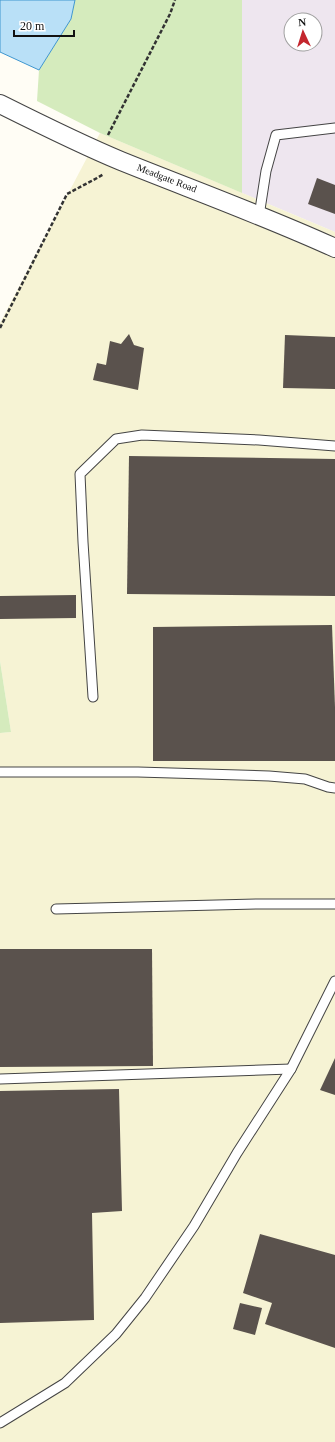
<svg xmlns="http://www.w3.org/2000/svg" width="335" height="1442" font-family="'Times New Roman',serif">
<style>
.industrial{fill:#eee6ef;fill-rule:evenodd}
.farmland{fill:#f6f3d4}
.green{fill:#d5ebbd}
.water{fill:#b9e0f7;stroke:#3f96cf}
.building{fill:#5a524d}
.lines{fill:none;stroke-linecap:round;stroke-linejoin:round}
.service-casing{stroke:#444;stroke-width:11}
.minor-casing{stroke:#444;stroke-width:20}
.path{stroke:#333;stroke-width:2.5;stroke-dasharray:4 2;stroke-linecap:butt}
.service{stroke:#fff;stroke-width:9}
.minor{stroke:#fff;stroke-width:18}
.labels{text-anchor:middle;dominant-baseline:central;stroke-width:4;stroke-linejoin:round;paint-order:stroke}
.street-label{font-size:10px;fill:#111;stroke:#fff}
</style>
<rect width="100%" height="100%" fill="#fffdf5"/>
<path class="industrial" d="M242,0h93v232l-93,-39zM291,20h24v24h-24z"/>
<path class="farmland" d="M100,133l235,99v1210h-335v-709l11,-1 -11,-71v-338z"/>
<g class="green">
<path d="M75,0h167v193l-142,-60 -63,-32 2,-31 32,-51z"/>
<path d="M0,661l11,71 -11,1z"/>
</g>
<path class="water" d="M0,0h75l-4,19 -32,51 -39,-18z"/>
<g class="building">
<path d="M317,178l18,7v29l-27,-10z"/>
<path d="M129,334l5,11 10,3 -6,42 -45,-10 4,-17 9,2 4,-24 11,3z"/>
<path d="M285,335l50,2v52l-52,-1z"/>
<path d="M129,456l206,3v137l-208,-2z"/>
<path d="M76,595v23l-76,1v-23z"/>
<path d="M332,625l3,82v54h-182v-134z"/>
<path d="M0,949h152l1,117 -153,1z"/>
<path d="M335,1058v37l-15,-5z"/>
<path d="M119,1089l3,122 -30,2 2,107 -94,3v-232z"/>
<path d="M260,1234l75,21v93l-70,-24 7,-21 -29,-10z"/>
<path d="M240,1303l22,5 -7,27 -22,-6z"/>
</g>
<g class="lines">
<g class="service-casing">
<g id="service">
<path d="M259,216l7,-45 10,-36 59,-7"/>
<path d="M93,697l-10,-155 -3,-68 36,-35 26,-4 117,5 76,6"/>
<path d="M0,772h138l131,4 36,3 23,8 7,1"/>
<path d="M56,909l201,-5h78"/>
<path d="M0,1079l291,-10"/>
<path d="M0,1423l65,-40 51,-49 29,-36 49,-72 43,-73 54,-84 44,-88"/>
</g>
</g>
<g class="minor-casing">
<path id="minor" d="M0,104c40,20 80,40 121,57 72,29 144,55 214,87"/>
</g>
<g class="path">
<path d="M108,135l62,-121 5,-14"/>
<path d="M0,328l67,-134 30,-16 7,-4"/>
</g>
<use href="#service" class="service"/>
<use href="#minor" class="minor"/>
</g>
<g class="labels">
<g class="street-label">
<text transform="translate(167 178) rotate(21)">Meadgate Road</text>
</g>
</g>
<g transform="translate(303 32) rotate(356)"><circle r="19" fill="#ffffff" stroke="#a0a0a0"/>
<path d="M0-3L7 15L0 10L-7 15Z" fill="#c4262e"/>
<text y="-6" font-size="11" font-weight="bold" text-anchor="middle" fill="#111111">N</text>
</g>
<path d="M14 30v6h60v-6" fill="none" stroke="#111111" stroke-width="2"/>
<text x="20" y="30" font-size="12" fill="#111111" stroke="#ffffff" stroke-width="3" paint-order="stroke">20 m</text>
</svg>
